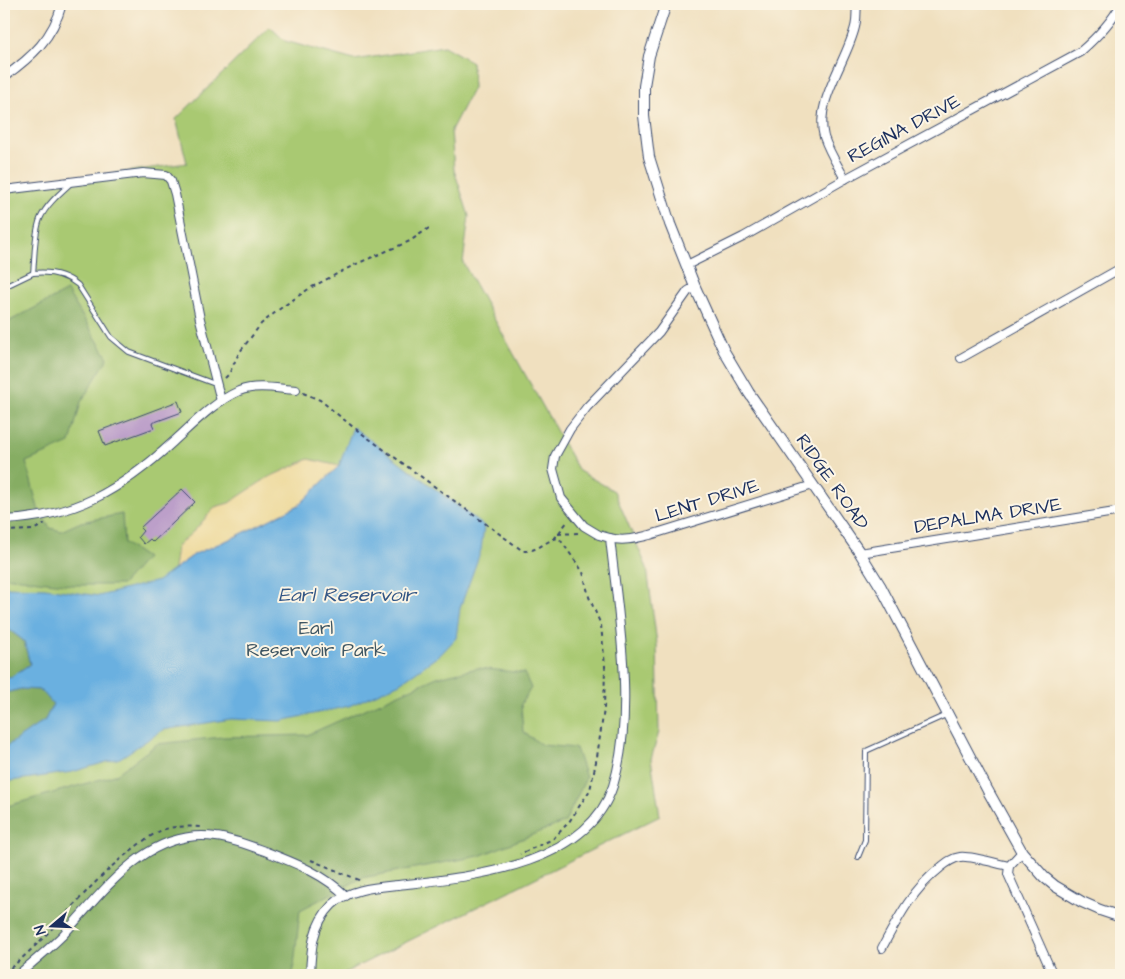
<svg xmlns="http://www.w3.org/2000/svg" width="1125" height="979" font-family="'Architects Daughter',sans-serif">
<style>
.green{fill:#a9c972;stroke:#627c68}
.forest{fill:#86ad64;stroke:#506e61}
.sand{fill:#eeda9e;stroke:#84847e}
.water{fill:#6ab0e0;stroke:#42709f}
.building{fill:#bc9fc9}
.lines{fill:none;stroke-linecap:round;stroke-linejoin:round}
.service-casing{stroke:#3b4a6d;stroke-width:6}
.minor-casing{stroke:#3b4a6d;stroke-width:10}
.tertiary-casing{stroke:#3b4a6d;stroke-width:12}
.path{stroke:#3b4a6d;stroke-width:2;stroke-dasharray:4 4;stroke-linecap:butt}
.service{stroke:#fff;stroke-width:4}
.minor{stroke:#fff;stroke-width:8}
.tertiary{stroke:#fff;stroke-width:10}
.labels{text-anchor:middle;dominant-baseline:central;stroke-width:4;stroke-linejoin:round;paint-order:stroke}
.street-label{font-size:19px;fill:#1b2f5e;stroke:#fcf5e5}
.park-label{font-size:19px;fill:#3e5663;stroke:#fcf5e5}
.water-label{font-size:20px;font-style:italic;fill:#335685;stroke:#fcf5e5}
</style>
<rect width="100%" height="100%" fill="#fcf5e5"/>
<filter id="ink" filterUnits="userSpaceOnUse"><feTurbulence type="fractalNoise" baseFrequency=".02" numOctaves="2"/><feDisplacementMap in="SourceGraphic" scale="10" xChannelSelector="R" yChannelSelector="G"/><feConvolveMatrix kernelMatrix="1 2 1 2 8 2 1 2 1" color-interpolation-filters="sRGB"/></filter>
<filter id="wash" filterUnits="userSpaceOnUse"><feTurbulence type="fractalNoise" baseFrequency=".0096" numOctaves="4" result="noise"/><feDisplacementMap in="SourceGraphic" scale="20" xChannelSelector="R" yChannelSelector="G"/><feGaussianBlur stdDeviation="1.12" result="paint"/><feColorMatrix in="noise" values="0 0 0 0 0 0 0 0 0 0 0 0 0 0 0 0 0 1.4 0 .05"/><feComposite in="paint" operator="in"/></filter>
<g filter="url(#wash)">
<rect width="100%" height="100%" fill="#f0e0bf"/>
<path class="green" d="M270,27l15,14 69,19 90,-14 28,16 1,26 -22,42 3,40 15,46 -6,47 116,208 35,20 33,77 10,76 2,88 -8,27 9,57 -320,159h-336v-786l183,-26 -11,-44z"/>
<g class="forest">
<path d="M67,291l41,67 -27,44 -11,41 -44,19 12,46 12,20 11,3 20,-9 41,-8 2,29 22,15 -24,27h-49l-69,-8v-253z"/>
<path d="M4,628h3l17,13 6,23 -19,13h-7z"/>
<path d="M478,668l46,5 7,15 -10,16 2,28 19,13 34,3 10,30 -21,44 -86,34 -117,22 -62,32 -7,65h-289v-168l111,-32 42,-31 65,-7 85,-2 130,-58z"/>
<path d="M21,689l21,1 11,14 -8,16 -40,29 -1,-56z"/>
</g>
<path class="sand" d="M309,459l30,7 -40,39 -62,31 -42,18 -21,15 3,-23 18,-16 20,-23 14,-4 38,-25z"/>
<path class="water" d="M353,427l131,99 -3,24 -21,58 -4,30 -15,16 -41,29 -51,23 -68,15 -50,-2 -68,11 -43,28 -48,14 -68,10v-34l41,-28 8,-16 -12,-14 -20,-1 -17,4v-16h7l19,-13 -6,-23 -17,-13h-3v-41l41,1 54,8 59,-15 37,-27 42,-18 62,-31 40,-39z"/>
<g id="blocks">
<g class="building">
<path d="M178,401l4,11 -30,11 2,5 -49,18 -6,-15z"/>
<path d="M182,489l13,13 -42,40 -3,-3 -6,5 -6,-7 5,-6 -3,-3z"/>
</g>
</g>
</g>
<g filter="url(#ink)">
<use href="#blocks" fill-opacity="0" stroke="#3b4a6d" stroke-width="1"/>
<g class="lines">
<g class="service-casing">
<g id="service">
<path d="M33,273c18,-2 32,1 45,12l33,52 18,15 86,32"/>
<path d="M4,287l29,-14c2,-17 1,-38 7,-54 6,-14 20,-26 31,-36"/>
<path d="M858,857l7,-17 1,-89 80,-36"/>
</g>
</g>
<g class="minor-casing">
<g id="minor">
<path d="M4,77c28,-20 49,-39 58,-73"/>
<path d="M845,179c-7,-13 -16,-27 -21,-42 -10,-35 23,-76 31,-110 2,-7 1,-16 2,-23"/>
<path d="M4,190l139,-17 23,2 5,6 4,13 25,125 21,82"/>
<path d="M687,265l56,-28 102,-58 235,-127c16,-14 31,-29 41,-48"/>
<path d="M961,358l160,-90"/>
<path d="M4,520c71,-3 117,-30 169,-78 20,-18 41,-40 66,-51 18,-7 39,-2 57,-1"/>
<path d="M610,538c13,4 27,0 40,-3l163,-50"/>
<path d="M860,553l261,-42"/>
<path d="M1022,852l-13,14 -1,8 45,101"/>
<path d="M882,948c16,-30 31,-59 58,-80 6,-5 12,-10 20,-11 9,-2 38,7 49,9"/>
<path d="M18,975c15,-13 31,-26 45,-40 41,-44 85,-108 153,-98 17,2 35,9 51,15 28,11 57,22 79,44"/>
<path d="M310,975c1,-26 2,-50 22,-70 18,-18 50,-18 75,-21 69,-8 180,-19 206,-98 23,-74 5,-172 -3,-248l-11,-3 -15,-9 -23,-28 -8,-29 2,-13 15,-27 17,-22 72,-75 29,-41 7,-4"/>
</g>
</g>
<g class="tertiary-casing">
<path id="tertiary" d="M666,4l-17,52 -5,30v30l5,41 21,67 25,63 29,64 25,42 111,160 21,34 107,204 34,61 22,25 11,9 27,16 18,8 21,7"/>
</g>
<g class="path">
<path d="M225,378l4,-4 10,-21 22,-29 20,-16 29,-20 44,-23 56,-24 19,-13"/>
<path d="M303,393l17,7 33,27 170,124c18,0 23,-12 36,-13l24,34 6,25 12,28 4,41 -1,43 -7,48 -7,33 -21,32 -16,17 -33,15"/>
<path d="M4,531l29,-1 12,-6"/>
<path d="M558,534l20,-1"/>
<path d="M554,539l14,-18"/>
<path d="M311,860l48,20h4"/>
<path d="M4,973c45,-34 77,-82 120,-117 11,-9 25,-20 38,-26 12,-4 25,-4 38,-3"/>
</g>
<use href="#service" class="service"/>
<use href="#minor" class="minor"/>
<use href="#tertiary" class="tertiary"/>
</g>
</g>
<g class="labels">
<g class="street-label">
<text transform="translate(904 129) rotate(-28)">REGINA DRIVE</text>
<text transform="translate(832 482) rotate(55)">RIDGE ROAD</text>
<text transform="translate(707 501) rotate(-17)">LENT DRIVE</text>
<text transform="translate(988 516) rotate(-9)">DEPALMA DRIVE</text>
</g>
<g class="park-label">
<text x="316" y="628">Earl<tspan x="316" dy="22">Reservoir Park</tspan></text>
</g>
<g class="water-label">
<text x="347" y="595">Earl Reservoir</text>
</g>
</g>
<rect width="1125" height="979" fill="none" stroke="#fcf5e5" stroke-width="20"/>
<g transform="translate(52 926) rotate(251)" stroke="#fcf5e5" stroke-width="4" paint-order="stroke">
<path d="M0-4L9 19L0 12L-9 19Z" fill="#1b2f5e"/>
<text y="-8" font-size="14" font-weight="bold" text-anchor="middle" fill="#1b2f5e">N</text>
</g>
</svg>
